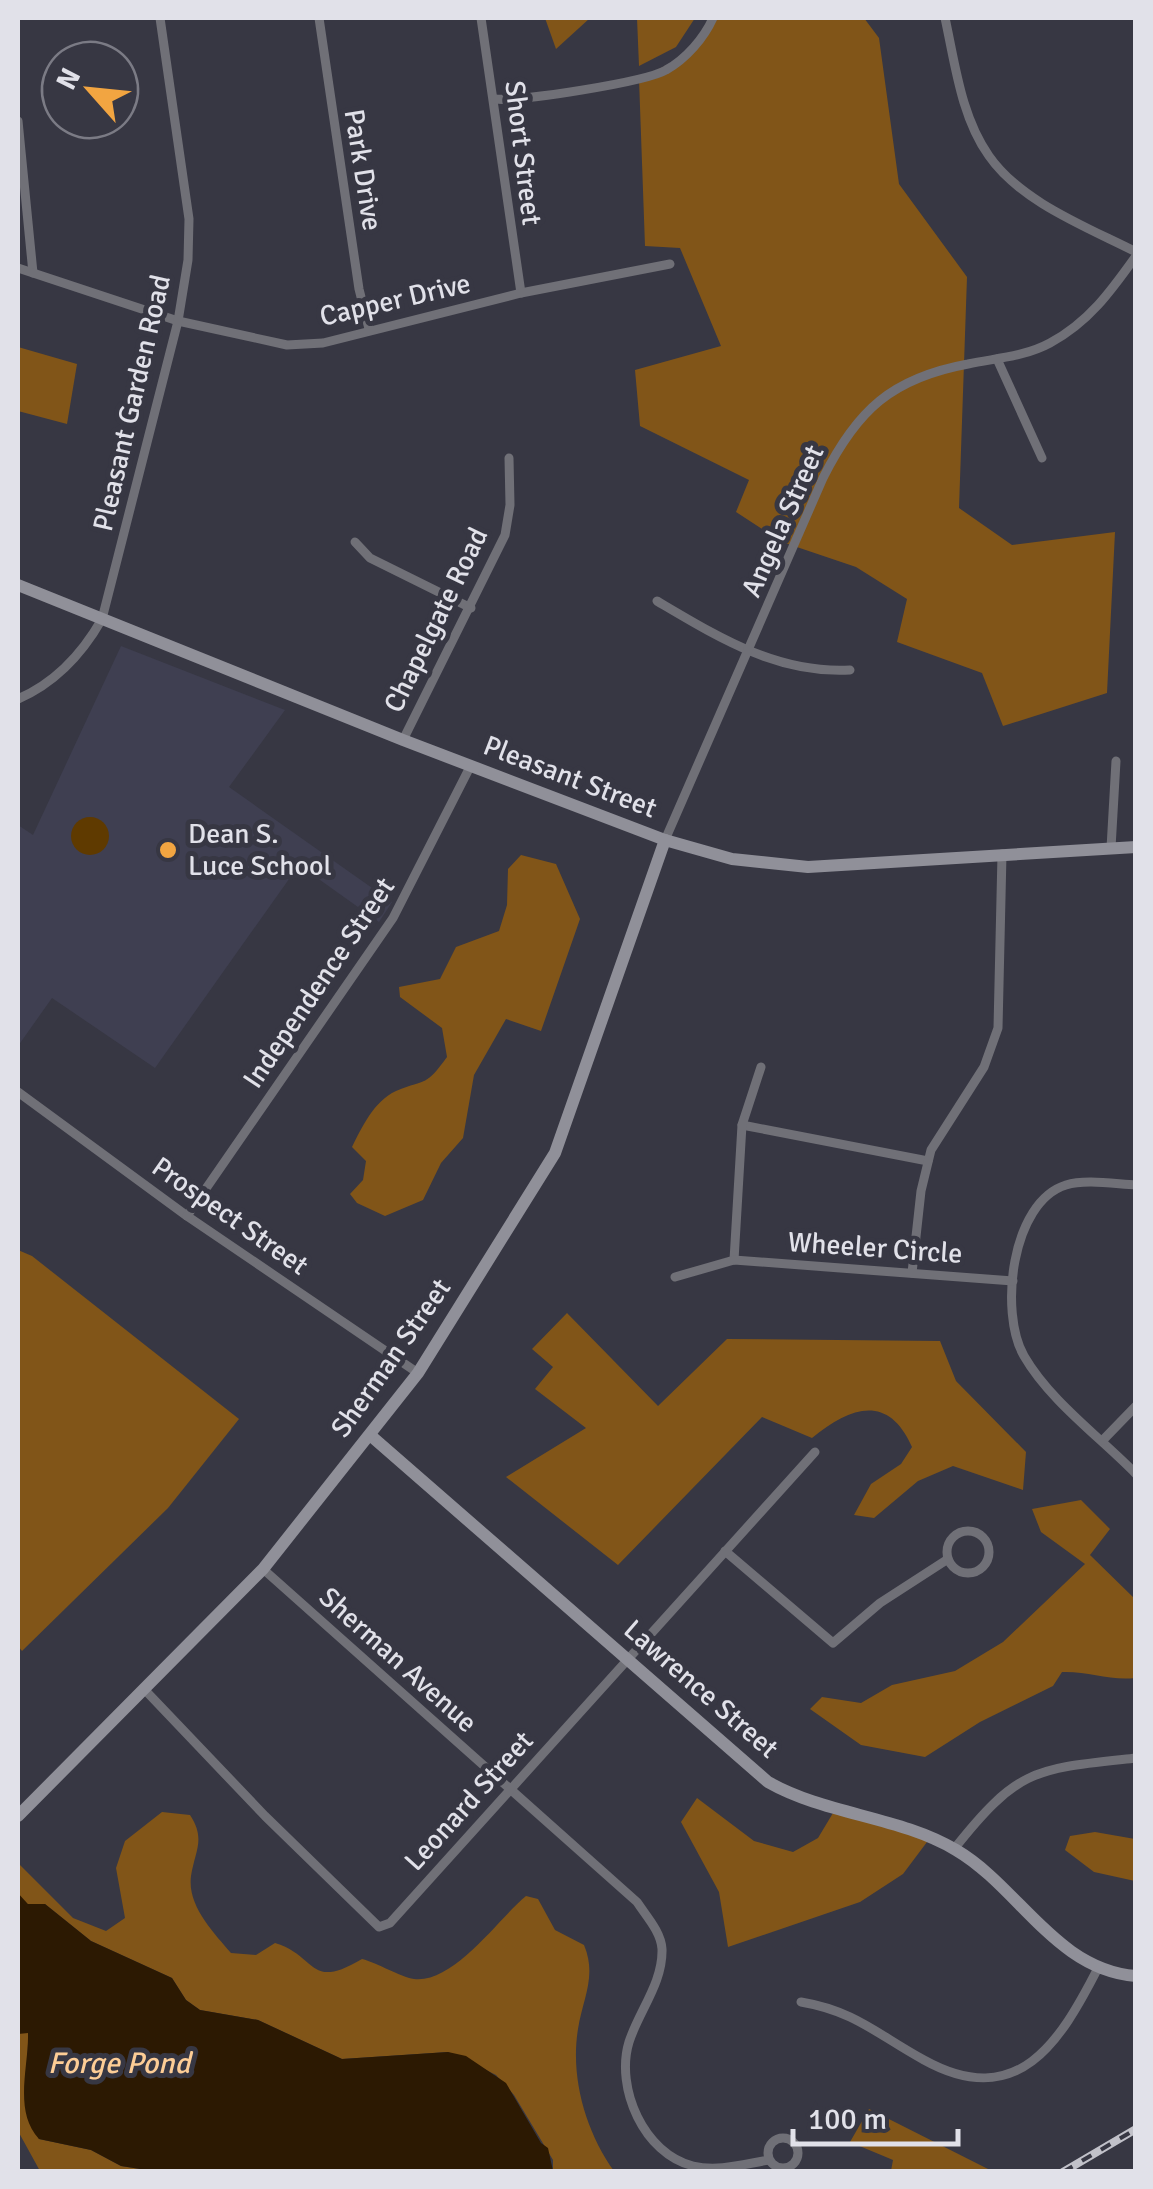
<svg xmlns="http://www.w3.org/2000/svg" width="1153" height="2189" font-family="Signika,sans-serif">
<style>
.built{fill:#3f3f51}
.green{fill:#5f3a00}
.forest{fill:#815518}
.water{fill:#2c1902}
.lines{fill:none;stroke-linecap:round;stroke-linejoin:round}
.stream{stroke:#2c1902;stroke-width:4}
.street{stroke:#707077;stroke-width:9}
.secondary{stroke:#909099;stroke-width:12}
.rail-casing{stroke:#c1c1c9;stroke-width:8}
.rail{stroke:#373743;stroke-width:4;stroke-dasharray:11;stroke-linecap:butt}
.poi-dot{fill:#f2a541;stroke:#373743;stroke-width:4}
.labels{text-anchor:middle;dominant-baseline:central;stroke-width:10;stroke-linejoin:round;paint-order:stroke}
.street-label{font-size:28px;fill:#e1e1e9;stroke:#373743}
.poi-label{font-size:28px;fill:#e1e1e9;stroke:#373743;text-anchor:start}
.water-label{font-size:30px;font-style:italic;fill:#fdcd96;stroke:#373743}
</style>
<rect width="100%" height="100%" fill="#373743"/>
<path class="built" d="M121,646l164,64 -56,77 163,115 -13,20 -80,-57 -144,203 -103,-70 -34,48v-221l15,10z"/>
<circle class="green" cx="90" cy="836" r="19"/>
<g class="forest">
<path d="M545,18h45l-34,31z"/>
<path d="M637,18h58l-19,29 -37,19z"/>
<path d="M713,18h151l15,20 20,146 68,93 -8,231 53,37 103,-13 -8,161 -104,33 -21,-53 -85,-31 10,-43 -51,-32 -74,-25 -46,-30 13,-32 -109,-54 -5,-56 86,-24 -41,-98 -35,-2 -6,-167 44,-22z"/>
<path d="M18,347l59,17 -10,60 -49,-13z"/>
<path d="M521,855l35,9 24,55 -39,112 -35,-12 -32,56 -11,63 -22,25 -18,37 -38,16 -28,-13 -7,-9 13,-14 3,-19 -14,-14c10,-20 22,-46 44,-56 32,-13 29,-4 51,-34l-5,-29 -42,-31 -1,-10 41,-8 16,-32 43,-16 8,-26 1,-36z"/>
<path d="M18,1250l14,6 207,163 -71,89 -146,143 -4,-5z"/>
<path d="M567,1313l91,93 69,-67 213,2 16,40 70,71 -3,38 -70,-24 -35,15 -44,37 -20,-3 17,-31 30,-20 11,-17c-24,-54 -62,-40 -100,-9l-50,-21 -144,148 -112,-88 80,-49 -51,-39 18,-22 -21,-18z"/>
<path d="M1081,1500l29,29 -20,26 45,44v79c-25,3 -47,-7 -73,-6l-9,14 -73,36 -55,35 -64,-12 -51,-36 12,-12 39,6 31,-18 63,-14 48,-29 82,-78 -44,-32 -9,-23z"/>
<path d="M697,1798l57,43 39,11 25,-14 18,-30 94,30 -27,36 -43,28 -132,45 -9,-55 -38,-70z"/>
<path d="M162,1812l28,3c16,24 5,36 1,61 -4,30 23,57 40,77l25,2 19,-12c43,13 33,48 87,16 16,4 38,18 52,20 40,5 85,-61 112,-83l12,3 17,31 29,15c13,31 -1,53 -6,84 -8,49 8,103 36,142h-61v-11l-39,-65 -18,-20 -24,-12 -24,-11 -106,7 -84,-39 -58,-10 -14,-10 -14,-22 -81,-37 -46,-37h-21l-6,-6v-35l55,55 33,13 19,-13 -9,-50 9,-27z"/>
<path d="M1095,1832l40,7v42l-41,-9 -29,-22 5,-14z"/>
<path d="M24,2031l4,2c1,42 -11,66 11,106l52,11 30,16 32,5h-113l-22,-40v-97z"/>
<path d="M869,2109l123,62h-101l2,-11 -43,-18z"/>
</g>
<path class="water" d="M18,1898l6,6h21l46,37 81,37 14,22 14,10 58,10 84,39 106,-7 18,4 40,27 35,60 7,5 5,23h-400l-32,-5 -30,-16 -52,-11c-26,-28 -10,-72 -11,-106l-10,1z"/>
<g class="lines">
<path class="stream" d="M18,1896l10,11"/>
<g class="street">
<path d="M319,18l40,271 10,40"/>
<path d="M481,18l40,275"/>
<path d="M945,18c10,45 16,99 44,138 32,46 98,71 147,96"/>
<path d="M495,99c23,3 151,-17 171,-29 20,-11 38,-32 47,-52"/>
<path d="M18,121l15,152"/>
<path d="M18,268l160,53 109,24 36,-2 198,-50 149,-29"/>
<path d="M997,359l45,99"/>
<path d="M355,542l15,16 101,50"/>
<path d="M657,601c61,36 120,73 193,69"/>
<path d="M18,699c37,-16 64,-45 84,-80l76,-298 10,-61 1,-41 -29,-201"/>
<path d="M403,740l102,-205 5,-30 -1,-47"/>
<path d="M665,840l158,-362c34,-68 69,-100 145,-114 28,-6 56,-7 82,-21 39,-21 61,-52 86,-87"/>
<path d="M1111,848l5,-87"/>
<path d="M18,1092l169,124 231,157"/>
<path d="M742,1125l186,36"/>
<path d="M1136,1185c-21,-1 -51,-6 -70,0 -55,17 -67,128 -42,171 26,45 76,81 112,118"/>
<path d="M187,1216l206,-298 78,-153"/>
<path d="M734,1260l8,-135 19,-58"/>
<path d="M912,1273l9,-82 10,-41 53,-83 14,-39 4,-174"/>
<path d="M675,1277l59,-17 279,21"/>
<path d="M1103,1440l33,-34"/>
<circle cx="968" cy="1552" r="21"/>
<path d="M725,1551l108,92 47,-40 68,-44"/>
<path d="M263,1569l374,333c10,15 24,30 25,47 1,34 -23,62 -33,93 -14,46 15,112 64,124 25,6 51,-2 76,-6"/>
<path d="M144,1689l121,127 114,111 11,-4 425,-471"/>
<path d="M954,1849c65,-82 81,-80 182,-91"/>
<path d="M801,2002c54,9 77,33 123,58 94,52 136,-18 174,-92"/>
<circle cx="783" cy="2153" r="15"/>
</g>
<g class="secondary">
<path d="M18,585l385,155 262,100 67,19 76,8 328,-20"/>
<path d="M370,1435l398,347c58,33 131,34 188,68 63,37 100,120 180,126"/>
<path d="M18,1816l245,-247 155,-196 137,-220 110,-313"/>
</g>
<g class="rail-casing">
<path id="rail" d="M1063,2172l73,-43"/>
</g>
<use href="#rail" class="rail"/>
</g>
<circle class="poi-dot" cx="168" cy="850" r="10"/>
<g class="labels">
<g class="street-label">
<text transform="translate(523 153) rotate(83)">Short Street</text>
<text transform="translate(363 170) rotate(81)">Park Drive</text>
<text transform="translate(395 300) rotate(-13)">Capper Drive</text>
<text transform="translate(132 403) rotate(-77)">Pleasant Garden Road</text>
<text transform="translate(783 521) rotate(-66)">Angela Street</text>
<text transform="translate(436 620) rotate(-64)">Chapelgate Road</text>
<text transform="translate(570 777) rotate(21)">Pleasant Street</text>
<text transform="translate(319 983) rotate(-56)">Independence Street</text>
<text transform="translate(230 1216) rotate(35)">Prospect Street</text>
<text transform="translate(875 1248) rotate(4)">Wheeler Circle</text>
<text transform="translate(391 1358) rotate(-55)">Sherman Street</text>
<text transform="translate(398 1660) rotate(42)">Sherman Avenue</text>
<text transform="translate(701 1689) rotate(41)">Lawrence Street</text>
<text transform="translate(469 1801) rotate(-48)">Leonard Street</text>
</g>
<g class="poi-label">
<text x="188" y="834">Dean S.<tspan x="188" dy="32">Luce School</tspan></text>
</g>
<g class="water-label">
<text x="119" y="2063">Forge Pond</text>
</g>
</g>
<rect width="1153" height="2189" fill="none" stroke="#e1e1e9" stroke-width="40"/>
<g transform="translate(90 90) rotate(297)"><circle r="48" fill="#373743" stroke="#7b7b85" stroke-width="2.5"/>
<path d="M0-8L18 38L0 25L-18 38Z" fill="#f2a541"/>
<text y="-15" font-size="28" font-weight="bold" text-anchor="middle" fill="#e1e1e9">N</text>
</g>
<path d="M793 2129v15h165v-15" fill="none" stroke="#e1e1e9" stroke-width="5"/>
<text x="808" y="2129" font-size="30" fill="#e1e1e9" stroke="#373743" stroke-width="8" paint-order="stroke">100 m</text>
</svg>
